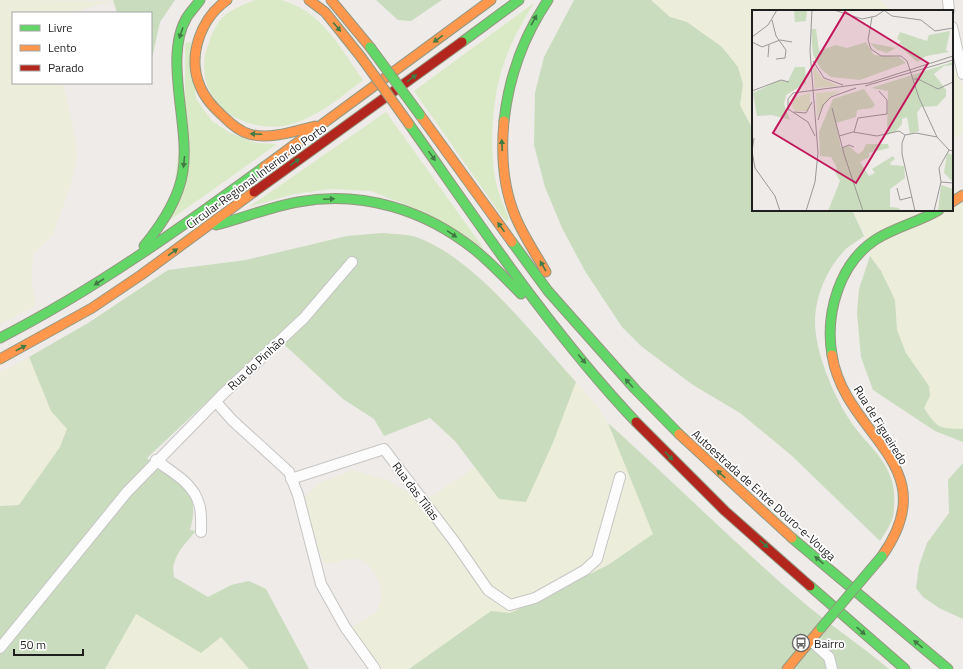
<svg xmlns="http://www.w3.org/2000/svg" width="963" height="669" font-family="'Titillium Web',sans-serif">
<style>
.farmland{fill:#ededdb}
.grass{fill:#daeac7}
.forest{fill:#c9dcbe}
.lines{fill:none;stroke-linecap:round;stroke-linejoin:round}
.street-casing{stroke:#c6c5c4;stroke-width:12}
.fast-casing{stroke:#959780;stroke-width:11}
.slow-casing{stroke:#959780;stroke-width:11}
.jam-casing{stroke:#959780;stroke-width:11}
.street{stroke:#fcfcfc;stroke-width:10}
.fast{stroke:#63d668;stroke-width:9}
.slow{stroke:#ff974d;stroke-width:9}
.jam{stroke:#b3261e;stroke-width:9}
.fast-bridge-casing{stroke:#959780;stroke-width:11;stroke-linecap:butt}
.slow-bridge-casing{stroke:#959780;stroke-width:11;stroke-linecap:butt}
.fast-bridge{stroke:#63d668;stroke-width:9}
.slow-bridge{stroke:#ff974d;stroke-width:9}
.oneway{fill:#417a44}
.labels{text-anchor:middle;dominant-baseline:central;stroke-width:3.5;stroke-linejoin:round;paint-order:stroke}
.street-label{font-size:12px;fill:#1f1f1f;stroke:#fff}
.poi-label{font-size:12px;fill:#1f1f1f;stroke:#fff;text-anchor:start}
.inset-road{fill:none;stroke:#9b9998;stroke-width:1}
.view{fill:#c2185b;fill-opacity:0.15;stroke:#c2185b;stroke-width:2}
.inset-edge{fill:none;stroke:#1f1f1f;stroke-width:2}
</style>
<rect width="100%" height="100%" fill="#eeebe8"/>
<g class="farmland">
<path d="M0,0l113,1 -42,12h-58v70h50l13,57 1,18 -7,29 -17,48 -19,19 -2,13v17l4,21 -36,20z"/>
<path d="M651,0h230l10,11h-138v119l-13,-25 3,-21 -5,-17 -16,-20 -35,-25 -17,-5z"/>
<path d="M952,64l11,23v47l-11,5z"/>
<path d="M952,189l11,14v226h-19l-8,-3 -12,-18 6,-12 -1,-10 -23,-33 -9,-23 -2,-30 -14,-29 -14,-20 -3,-19 -12,-22h100z"/>
<path d="M29,357l22,54 16,18 -7,18 -41,58 -19,1v-133z"/>
<path d="M576,382l21,24 11,17 45,111 -45,31 -80,40 -18,8 -19,-2 -82,58h-26l-34,-40 28,-18 5,-15 -3,-15 -10,-15 -10,-7h-11l-14,4h-10l-10,-24 -9,-42 12,-13 35,-14 36,10 34,22 54,-35 23,32 27,3 26,-57z"/>
<path d="M136,614l85,23 28,32h-144z"/>
</g>
<g class="grass">
<path d="M256,0c8,0 17,0 25,0 40,10 60,49 82,80 -22,17 -48,39 -75,45 -51,10 -100,-30 -79,-83 3,-8 8,-20 15,-26 10,-8 20,-12 32,-16z"/>
<path d="M534,3c-12,20 -24,40 -31,63 -11,32 -14,83 -7,116 2,12 9,25 13,37l-3,3 -92,-131z"/>
<path d="M191,42l5,57 16,22 18,12 27,10 20,1 -107,76 15,-120v-57z"/>
<path d="M386,112l98,137 -70,-41 -43,-17 -40,-2 -37,5 -45,13z"/>
</g>
<g class="forest">
<path d="M113,0h62l-15,22 -8,36 -1,-45h-34z"/>
<path d="M376,0h66l-31,21 -13,-1z"/>
<path d="M574,0h77l19,17 17,5 35,25 16,20 5,17 -3,21 13,25v80h99l12,26c-5,4 -12,8 -17,12 -19,18 -32,48 -32,74 0,30 18,72 34,97 12,20 34,35 42,59 4,10 4,28 2,39 -2,8 -9,17 -13,24l-89,-86 -51,-42 -47,-28 -52,-39 -19,-19 -37,-56 -23,-43 -17,-41 -11,-42 1,-52 9,-36z"/>
<path d="M382,233c11,1 24,1 34,4 58,20 119,100 160,145l-24,63 -26,57 -27,-3 -44,-58 -25,-23 -46,18 -10,-17 -31,-20 -67,-62 -129,121c27,24 56,26 43,72l6,1c-12,14 -26,27 -22,46l34,20 23,-12 18,-4 17,8 43,80h-60l-28,-32 -20,16 -65,-39 -31,55h-105v-163l19,-1 41,-58 7,-18 -16,-18 -22,-54 59,-34 80,-53 78,-10 101,-24z"/>
<path d="M870,256l11,15 14,29 2,30 9,23 23,33 1,10 -6,12c14,21 14,20 39,21v13l-28,-11 -62,-41 -12,-33 -4,-44 2,-24z"/>
<path d="M608,423c68,61 132,126 202,185 26,21 54,40 79,61h-480l82,-58 19,2 18,-8 80,-40 45,-31z"/>
<path d="M963,463v156l-24,-11 -16,-11 -7,-9 3,-22 8,-23 22,-30 -1,-33z"/>
</g>
<g class="lines">
<g class="street-casing">
<g id="street">
<path d="M948,0l1,11"/>
<path d="M952,27l11,47"/>
<path d="M216,402l16,18 57,52 9,23 23,89 24,43 30,42"/>
<path d="M156,460c16,13 37,22 43,44 3,8 2,19 2,28"/>
<path d="M291,479l93,-30 70,92 34,49 22,15 25,-7 50,-28 12,-11 23,-82"/>
<path d="M811,641l18,16 3,12"/>
<path d="M0,648l127,-156 95,-97 82,-77 48,-56"/>
</g>
</g>
<g class="fast-casing">
<g id="fast">
<path d="M462,42l57,-42"/>
<path d="M504,121c5,-45 19,-84 44,-121"/>
<path d="M409,124c72,102 141,207 227,298"/>
<path d="M216,225c27,-7 54,-18 82,-23 64,-12 127,8 177,48 16,13 31,29 46,44"/>
<path d="M512,242l36,49 87,98 44,45"/>
<path d="M144,246c18,-22 35,-47 39,-75 7,-46 -20,-115 4,-154 4,-6 9,-11 13,-17"/>
<path d="M0,338c94,-48 179,-109 264,-171"/>
<path d="M832,355c-7,-41 7,-91 43,-115 20,-13 44,-18 64,-30"/>
<path d="M792,538l156,131"/>
<path d="M810,586l95,83"/>
</g>
</g>
<g class="slow-casing">
<g id="slow">
<path d="M227,0c-26,18 -40,56 -27,86 5,13 14,22 24,31 7,7 15,14 25,17 21,6 46,-3 66,-8"/>
<path d="M309,0l16,12 36,45"/>
<path d="M331,0l39,47"/>
<path d="M420,115l92,127"/>
<path d="M504,121c-3,31 -1,67 12,97 8,19 20,36 30,54"/>
<path d="M264,167l227,-167"/>
<path d="M952,202l11,-7"/>
<path d="M832,355c13,82 115,109 50,201"/>
<path d="M0,359l92,-51 49,-33 113,-83"/>
<path d="M679,434l113,104"/>
<path d="M787,669l34,-41"/>
</g>
</g>
<g class="jam-casing">
<g id="jam">
<path d="M254,192l208,-150"/>
<path d="M636,422l89,89 85,75"/>
</g>
</g>
<use href="#street" class="street"/>
<use href="#fast" class="fast"/>
<use href="#slow" class="slow"/>
<use href="#jam" class="jam"/>
<g class="fast-bridge-casing">
<g id="fast-bridge">
<path d="M370,47l50,68"/>
<path d="M821,628l61,-72"/>
</g>
</g>
<g class="slow-bridge-casing">
<path id="slow-bridge" d="M361,57l48,67"/>
</g>
<use href="#fast-bridge" class="fast-bridge"/>
<use href="#slow-bridge" class="slow-bridge"/>
</g>
<defs><path id="oneway-solid" d="M-6-.8H1V-3.2L6.5 0L1 3.2V.8H-6Z"/></defs>
<g class="oneway">
<use href="#oneway-solid" transform="translate(534 20) rotate(-61)"/>
<use href="#oneway-solid" transform="translate(337 27) rotate(50)"/>
<use href="#oneway-solid" transform="translate(181 33) rotate(109)"/>
<use href="#oneway-solid" transform="translate(438 39) rotate(144)"/>
<use href="#oneway-solid" transform="translate(412 78) rotate(-36)"/>
<use href="#oneway-solid" transform="translate(256 134) rotate(-177)"/>
<use href="#oneway-solid" transform="translate(502 145) rotate(-92)"/>
<use href="#oneway-solid" transform="translate(432 156) rotate(54)"/>
<use href="#oneway-solid" transform="translate(184 162) rotate(96)"/>
<use href="#oneway-solid" transform="translate(295 162) rotate(-36)"/>
<use href="#oneway-solid" transform="translate(329 199) rotate(-3)"/>
<use href="#oneway-solid" transform="translate(501 227) rotate(-126)"/>
<use href="#oneway-solid" transform="translate(452 234) rotate(34)"/>
<use href="#oneway-solid" transform="translate(173 252) rotate(-36)"/>
<use href="#oneway-solid" transform="translate(543 266) rotate(-120)"/>
<use href="#oneway-solid" transform="translate(99 282) rotate(147)"/>
<use href="#oneway-solid" transform="translate(21 348) rotate(-28)"/>
<use href="#oneway-solid" transform="translate(582 359) rotate(50)"/>
<use href="#oneway-solid" transform="translate(629 383) rotate(-132)"/>
<use href="#oneway-solid" transform="translate(669 456) rotate(47)"/>
<use href="#oneway-solid" transform="translate(721 474) rotate(-138)"/>
<use href="#oneway-solid" transform="translate(764 544) rotate(42)"/>
<use href="#oneway-solid" transform="translate(819 560) rotate(-140)"/>
<use href="#oneway-solid" transform="translate(861 631) rotate(42)"/>
<use href="#oneway-solid" transform="translate(918 644) rotate(-140)"/>
</g>
<defs>
<g id="bus-ring" transform="scale(0.9)"><circle r="9.5" fill="#fff" stroke="#676665" stroke-width="1.5"/><path d="M-5-6H5V4H4V6H2V4H-2V6H-4V4H-5ZM-3.5-4V0h7V-4ZM-3.5 1.2v1.5H-2V1.2ZM2 1.2v1.5H3.5V1.2Z" fill="#676665"/></g>
</defs>
<g fill-rule="evenodd">
<use href="#bus-ring" x="801" y="643"/>
</g>
<g class="labels">
<g class="street-label">
<text transform="translate(256 176) rotate(-36)">Circular Regional Interior do Porto</text>
<text transform="translate(256 363) rotate(-43)">Rua do Pinhão</text>
<text transform="translate(881 425) rotate(58)">Rua de Figueiredo</text>
<text transform="translate(416 491) rotate(53)">Rua das Tílias</text>
<text transform="translate(764 495) rotate(42)">Autoestrada de Entre Douro-e-Vouga</text>
</g>
<g class="poi-label">
<text x="814" y="643">Bairro</text>
</g>
</g>
<g transform="translate(752 10)">
<rect width="201" height="201" fill="#eeebe8"/>
<path d="M61,56l9,12 16,8 -23,2zM88,81l-10,6 -13,20 -1,-24zM58,83v13l-3,5h-12l-3,-5 2,-8z" fill="#daeac7"/>
<path d="M42,0h13l-1,11 -11,1zM59,19h5l3,22 17,-6 11,3 19,-6 8,13 25,2 7,6 -46,17 -29,-3 -10,-8 -8,-14zM198,21l-4,19 3,2 -23,4 -9,6 -13,-12 -2,-6 -15,9 -11,-4 -6,-6 26,5 5,-7 -4,-2 3,-7 27,9 2,-6zM201,52v3l-9,1 -10,8 12,16v6l-9,10 -16,1 -4,6 2,18 -9,3 -3,-17 -5,2v5l-7,8 -8,3 1,-44 -17,-3zM43,57h10l1,16 -20,12 -2,9 6,16 -18,-5 -15,1 -4,-23 25,-12h10zM112,79l11,16 -3,3 -15,2 -1,7 -20,6 5,25 8,-2 9,8 5,-3 3,-7h22l1,4 -20,5v4l-9,5 9,14 6,-3 -3,-4 21,-13 2,3 -5,4 1,2 13,1 1,12 -15,11v18l9,1 1,3h-72l12,-30 -5,-9 2,-4 -6,-11 -11,-1 -1,-24 14,-33zM195,143l6,2v27l-9,-9zM189,175l12,4v22h-15z" fill="#c9dcbe"/>
<path class="inset-road" d="M82,0l28,9 14,-3 9,-6M133,1l7,5 29,4 14,11 18,-3M120,7l-4,23 3,9 10,7h20l6,5 12,37 18,39 12,13 4,1M20,10l4,16 10,14 -1,8 -9,1M0,27l16,-12 9,-15M28,30l12,2M0,32l10,5 18,-7M16,47l1,-12M61,51l11,17 19,7M162,69h4l20,10 15,-7M113,76l88,-26M0,81l29,-11 8,2M80,98l12,46 19,57M42,102l12,1 6,-11M66,110l5,-15 8,-8 25,-9M102,122l4,-14 29,-4v-14l-8,-9M153,125l-3,8v11l13,57M153,125l11,-2 21,4M63,126l-7,-14 -20,-13v-10l5,-6 76,-10 84,-27M87,126l14,-4 24,4 22,-5 6,4M90,138l7,-3 5,2M0,141l3,17 20,28 5,15M0,141l2,-13M189,172l12,1M145,178l3,12 12,-3M54,201l9,-29 3,-29 -8,-102 2,-41M182,201l7,-29 -2,-14 10,-18"/>
<path class="view" d="M93,2l83,51 -72,120 -83,-50z"/>
<rect width="201" height="201" class="inset-edge"/>
</g>
<rect x="12" y="12" width="140" height="72" fill="#ffffff" stroke="#a5a5a5"/>
<rect x="20" y="25" width="20" height="6" fill="#63d668" stroke="#a5a5a5"/>
<text x="48" y="32" font-size="12" fill="#1f1f1f">Livre</text>
<rect x="20" y="45" width="20" height="6" fill="#ff974d" stroke="#a5a5a5"/>
<text x="48" y="52" font-size="12" fill="#1f1f1f">Lento</text>
<rect x="20" y="65" width="20" height="6" fill="#b3261e" stroke="#a5a5a5"/>
<text x="48" y="72" font-size="12" fill="#1f1f1f">Parado</text>
<path d="M14 649v6h69v-6" fill="none" stroke="#1f1f1f" stroke-width="2"/>
<text x="20" y="649" font-size="12" fill="#1f1f1f" stroke="#ffffff" stroke-width="3" paint-order="stroke">50 m</text>
</svg>
